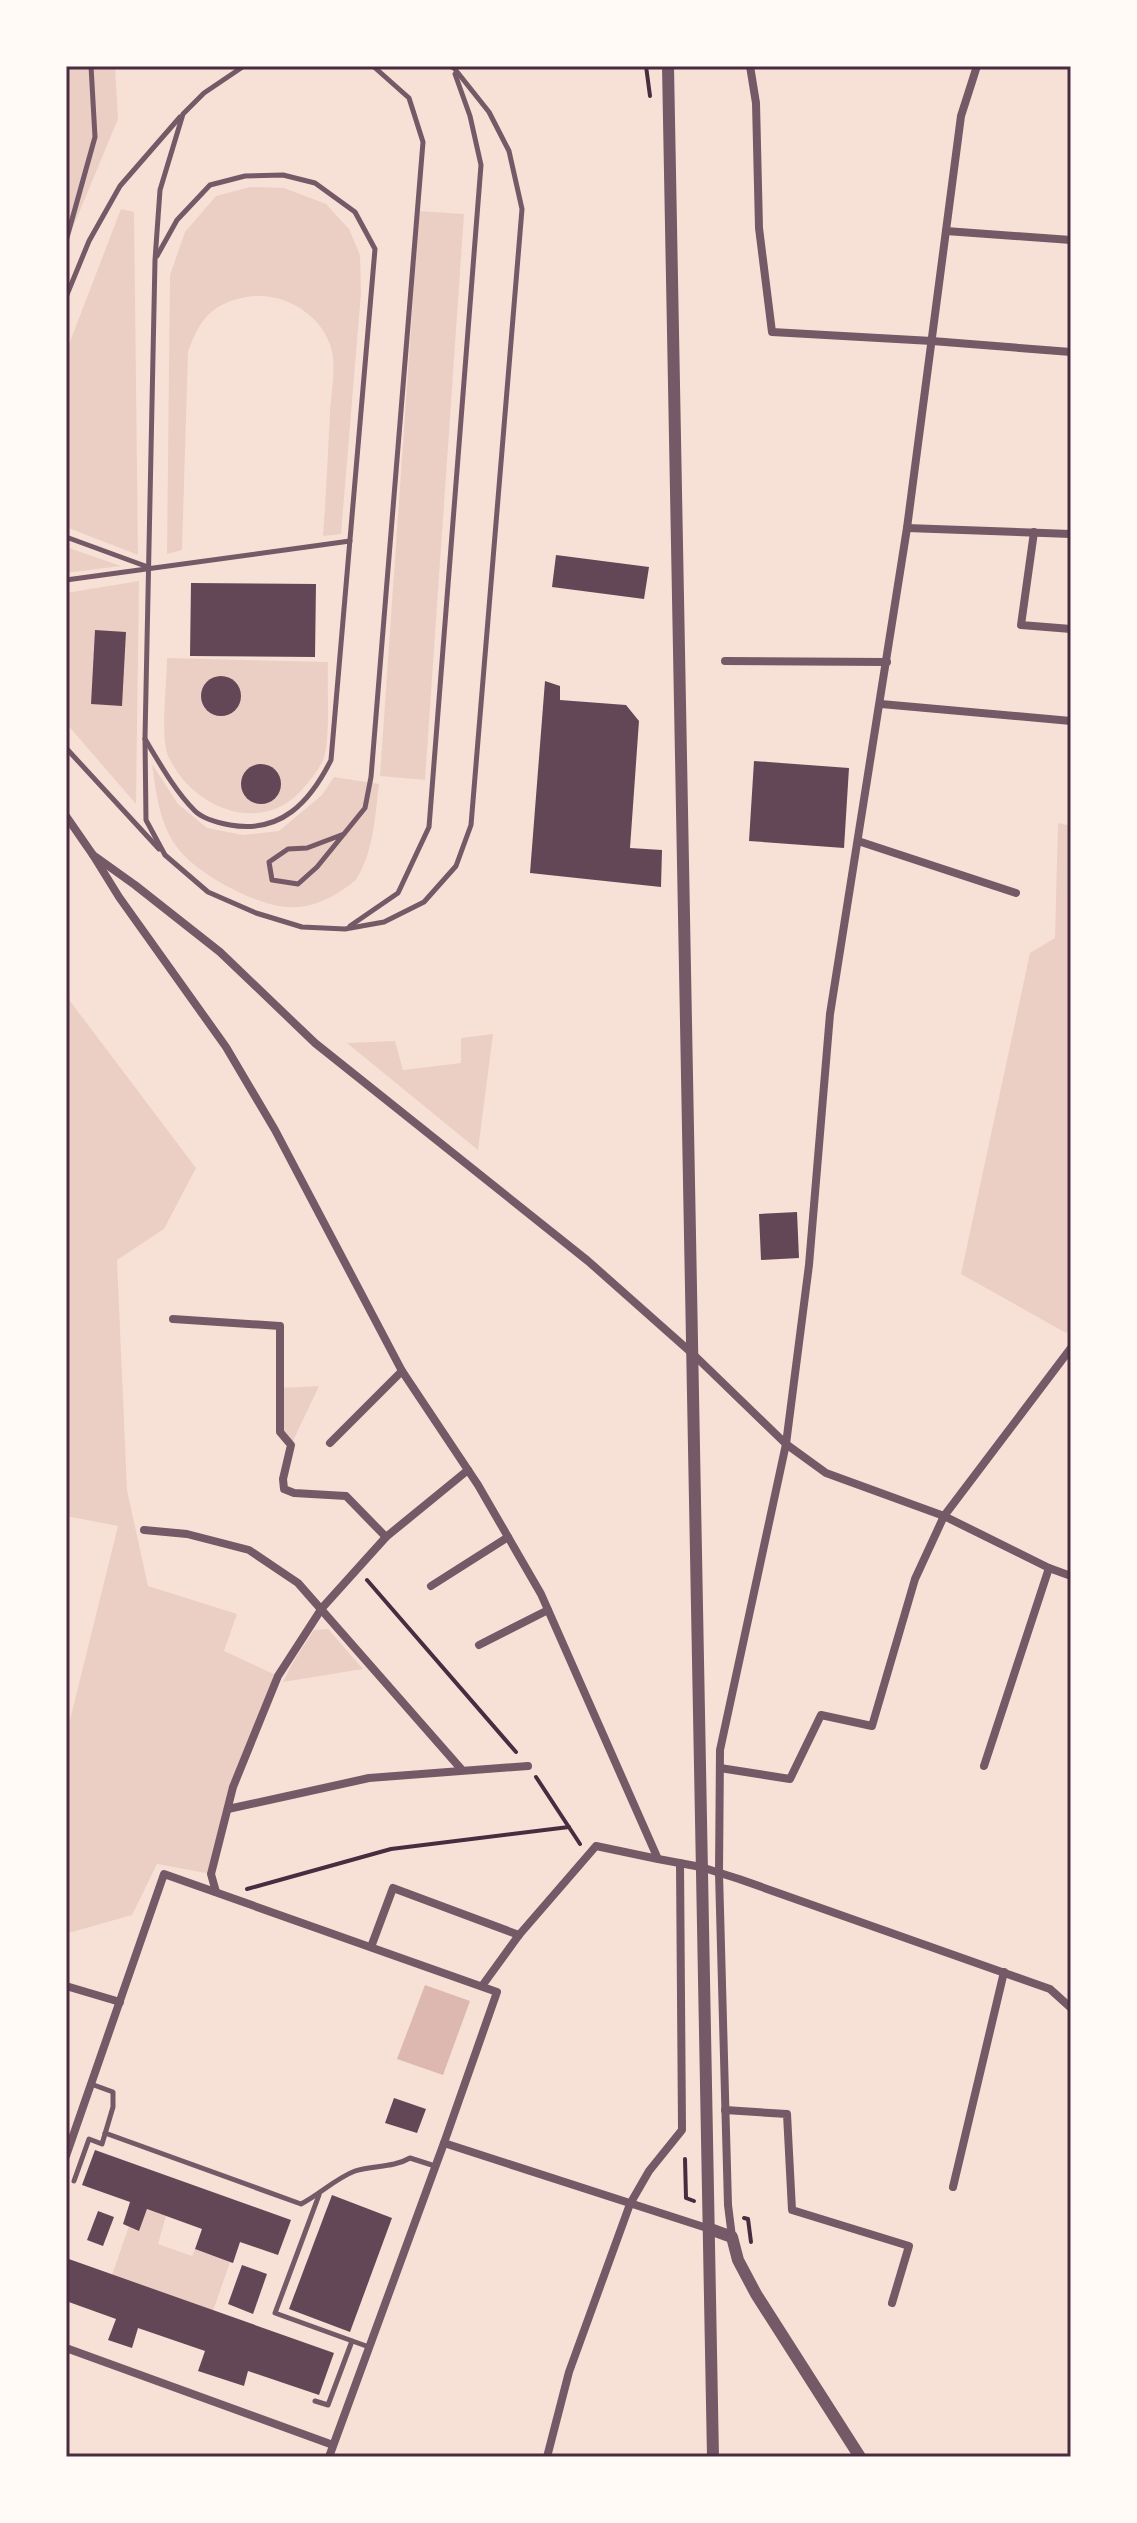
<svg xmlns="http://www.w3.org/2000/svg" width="1137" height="2523" font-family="'Golos Text',sans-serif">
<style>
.green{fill:#ebcfc5}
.water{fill:#dcb8b0}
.building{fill:#644757}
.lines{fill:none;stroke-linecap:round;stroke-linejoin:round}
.path{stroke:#4a2c40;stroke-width:4}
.service{stroke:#755966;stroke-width:5}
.minor{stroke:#755966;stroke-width:8}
.tertiary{stroke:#755966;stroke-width:12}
.neatline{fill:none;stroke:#4a2c40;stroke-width:3}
</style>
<rect width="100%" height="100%" fill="#f7e1d7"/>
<g class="green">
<path d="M66,66h49l3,53 -52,125z"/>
<path d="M250,187l34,1 42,16 23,25 11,26 1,38 -20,241 -18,2c3,-41 5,-83 7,-124 1,-17 5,-38 3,-55 -5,-40 -49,-67 -86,-60 -35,6 -48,23 -59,55l-6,198 -15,4 3,-279 15,-43 31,-36z"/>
<path d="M121,209l13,3 4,343 -72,-28v-175z"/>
<path d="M419,211l45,3 -39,566 -45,-4z"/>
<path d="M66,547l55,19 -55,7z"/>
<path d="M139,581l-3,223 -70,-81v-130z"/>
<path d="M167,658l161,4c-1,26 2,68 -3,92 -2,10 -12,23 -19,31 -41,53 -113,25 -138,-29 -8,-20 -1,-74 -1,-98z"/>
<path d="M152,764l26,40 29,24 36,7 36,-4 43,-36 12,-18 45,7c-4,32 -5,66 -22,94 -4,6 -13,10 -19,15 -16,9 -33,16 -52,14 -33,-3 -91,-34 -110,-61 -17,-24 -20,-54 -24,-82z"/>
<path d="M1058,823l13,3v501l-5,6 -105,-59 69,-321 25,-15z"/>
<path d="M66,988l4,13 126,167 -32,61 -47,31 10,230 21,96 89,28 -13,37 54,25 -45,111 -22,87 -54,-10 -25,51 -60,17 -6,-1v-195l52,-210 -52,-10z"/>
<path d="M493,1034l-15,116 -131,-107 48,-2 8,29 58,-7v-25z"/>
<path d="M319,1386l-28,59 -11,-13v-44z"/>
<path d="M328,1629l35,40 -80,13 10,-20 21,-32z"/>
<path d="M147,2209l19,7 -8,28 34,12 3,-7 35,13 -17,49 -101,-36 17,-49 10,4z"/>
</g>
<path class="water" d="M425,1985l45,16 -27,74 -46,-16z"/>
<g class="building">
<path d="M556,555l93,12 -5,32 -92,-12z"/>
<path d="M191,583l125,1 -1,73 -125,-1z"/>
<path d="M95,630l31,2 -4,74 -31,-2z"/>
<circle cx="221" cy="696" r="20"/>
<path d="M545,681l15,5v14l66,5 13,16 -9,127 32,2 -1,37 -131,-14z"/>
<path d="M754,761l95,7 -5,80 -95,-7z"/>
<circle cx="261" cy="784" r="20"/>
<path d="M797,1212l2,46 -38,2 -2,-46z"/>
<path d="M394,2098l32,11 -9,24 -32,-10z"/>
<path d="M95,2150l196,70 -13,35 -38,-13 -7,21 -3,-1 -35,-13 7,-20 -55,-20 -8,22 -16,-7 7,-22 -48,-17z"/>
<path d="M332,2195l60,23 -42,114 -61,-23z"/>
<path d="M98,2211l16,6 -11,29 -16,-6z"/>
<path d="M66,2258l268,95 -15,42 -71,-24 -4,15 -46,-15 7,-20 -67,-23 -6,20 -24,-8 8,-21 -50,-18z"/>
<path d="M242,2265l25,9 -14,40 -25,-10z"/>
</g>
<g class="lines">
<g class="path">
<path d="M646,66l4,30"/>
<path d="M367,1580l149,172"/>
<path d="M536,1777l44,67"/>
<path d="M247,1889l144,-40 178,-22"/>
<path d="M685,2159l1,39 8,3"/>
<path d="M744,2218l4,1 3,23"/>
</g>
<g class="service">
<path d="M244,66l-40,27 -21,21 -23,76 -5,70 -10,478 1,82 19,35 43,37 48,21 46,14 43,2 39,-7 40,-20 32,-36 15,-41 51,-616 -13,-58 -20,-39 -35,-44 -5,-2"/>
<path d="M66,241l29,-104 -4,-71"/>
<path d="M66,297l23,-56 31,-55 60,-69"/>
<path d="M66,537l82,30"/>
<path d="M66,580l284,-39"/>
<path d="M145,739c15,25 30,52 50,72 8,8 24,12 35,14 51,9 80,-23 101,-65l44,-511 -20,-37 -40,-29 -32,-8 -38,1 -35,9 -33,35 -20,36"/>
<path d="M66,748l93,101"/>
<path d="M344,834l-37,14 -19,1 -19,13 3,18 26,4 19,-17 48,-59 6,-31 52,-635 -14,-44 -36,-32"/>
<path d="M350,926l48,-33 31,-66 52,-662 -11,-49 -15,-42"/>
<path d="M105,2133l196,71c18,-9 35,-26 54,-33 18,-6 38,-3 55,-13l25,8"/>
<path d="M74,2181l15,-42 13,5 11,-37v-15l-22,-8"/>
<path d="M319,2195l-44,118 94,34"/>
<path d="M315,2401l13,4 24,-64"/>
</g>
<g class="minor">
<path d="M750,66l6,37 3,125 13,104 160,9 139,11"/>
<path d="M946,231l125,9"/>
<path d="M907,528l164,6"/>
<path d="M1034,532l-13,93 50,4"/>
<path d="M725,661l162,1"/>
<path d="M881,704l190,17"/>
<path d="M66,816l27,39 42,30 85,67 95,91 273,218 106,94 92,89 40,29 118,43 105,52 22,8"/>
<path d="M858,841l158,52"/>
<path d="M93,855l26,42 107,150 49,83 127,241 76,114 63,109 117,265 43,8 38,12 311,110 21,19"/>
<path d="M173,1319l107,7v106l11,13 -8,34 1,10 10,4 52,3 40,41 82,-67"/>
<path d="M330,1443l72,-72"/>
<path d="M144,1530l43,4 62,16 49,33 164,187"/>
<path d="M431,1586l77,-49"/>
<path d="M479,1645l69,-35"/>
<path d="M984,1766l65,-198"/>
<path d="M720,1768l70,11 31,-64 51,11 43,-147 29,-63 127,-168"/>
<path d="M228,1809l141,-31 159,-12"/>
<path d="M216,1892l-5,-18 22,-87 45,-111 44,-68 64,-71"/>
<path d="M371,1947l22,-59 126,47"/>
<path d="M66,1986l54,16"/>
<path d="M482,1986l37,-51 77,-89 62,13"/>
<path d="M725,2110l62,4 5,96 117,36 -17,57"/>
<path d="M66,2156l98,-282 333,118 -53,151"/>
<path d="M953,2187l51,-215"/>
<path d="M732,2237l-4,-32 -9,-332 1,-123 66,-306 23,-179 21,-251 77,-486 54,-412 16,-50"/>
<path d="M66,2348l267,97"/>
<path d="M329,2457l115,-314 266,86"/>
<path d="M547,2457l22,-85 61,-168 19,-33 33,-41 -2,-267"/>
</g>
<g class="tertiary">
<path d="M668,66l45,2391"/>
<path d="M710,2229l22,8 6,23 18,34 104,163"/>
</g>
</g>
<rect width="1137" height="2523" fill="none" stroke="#fffaf5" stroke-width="136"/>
<rect x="68" y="68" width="1001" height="2387" class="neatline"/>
</svg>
